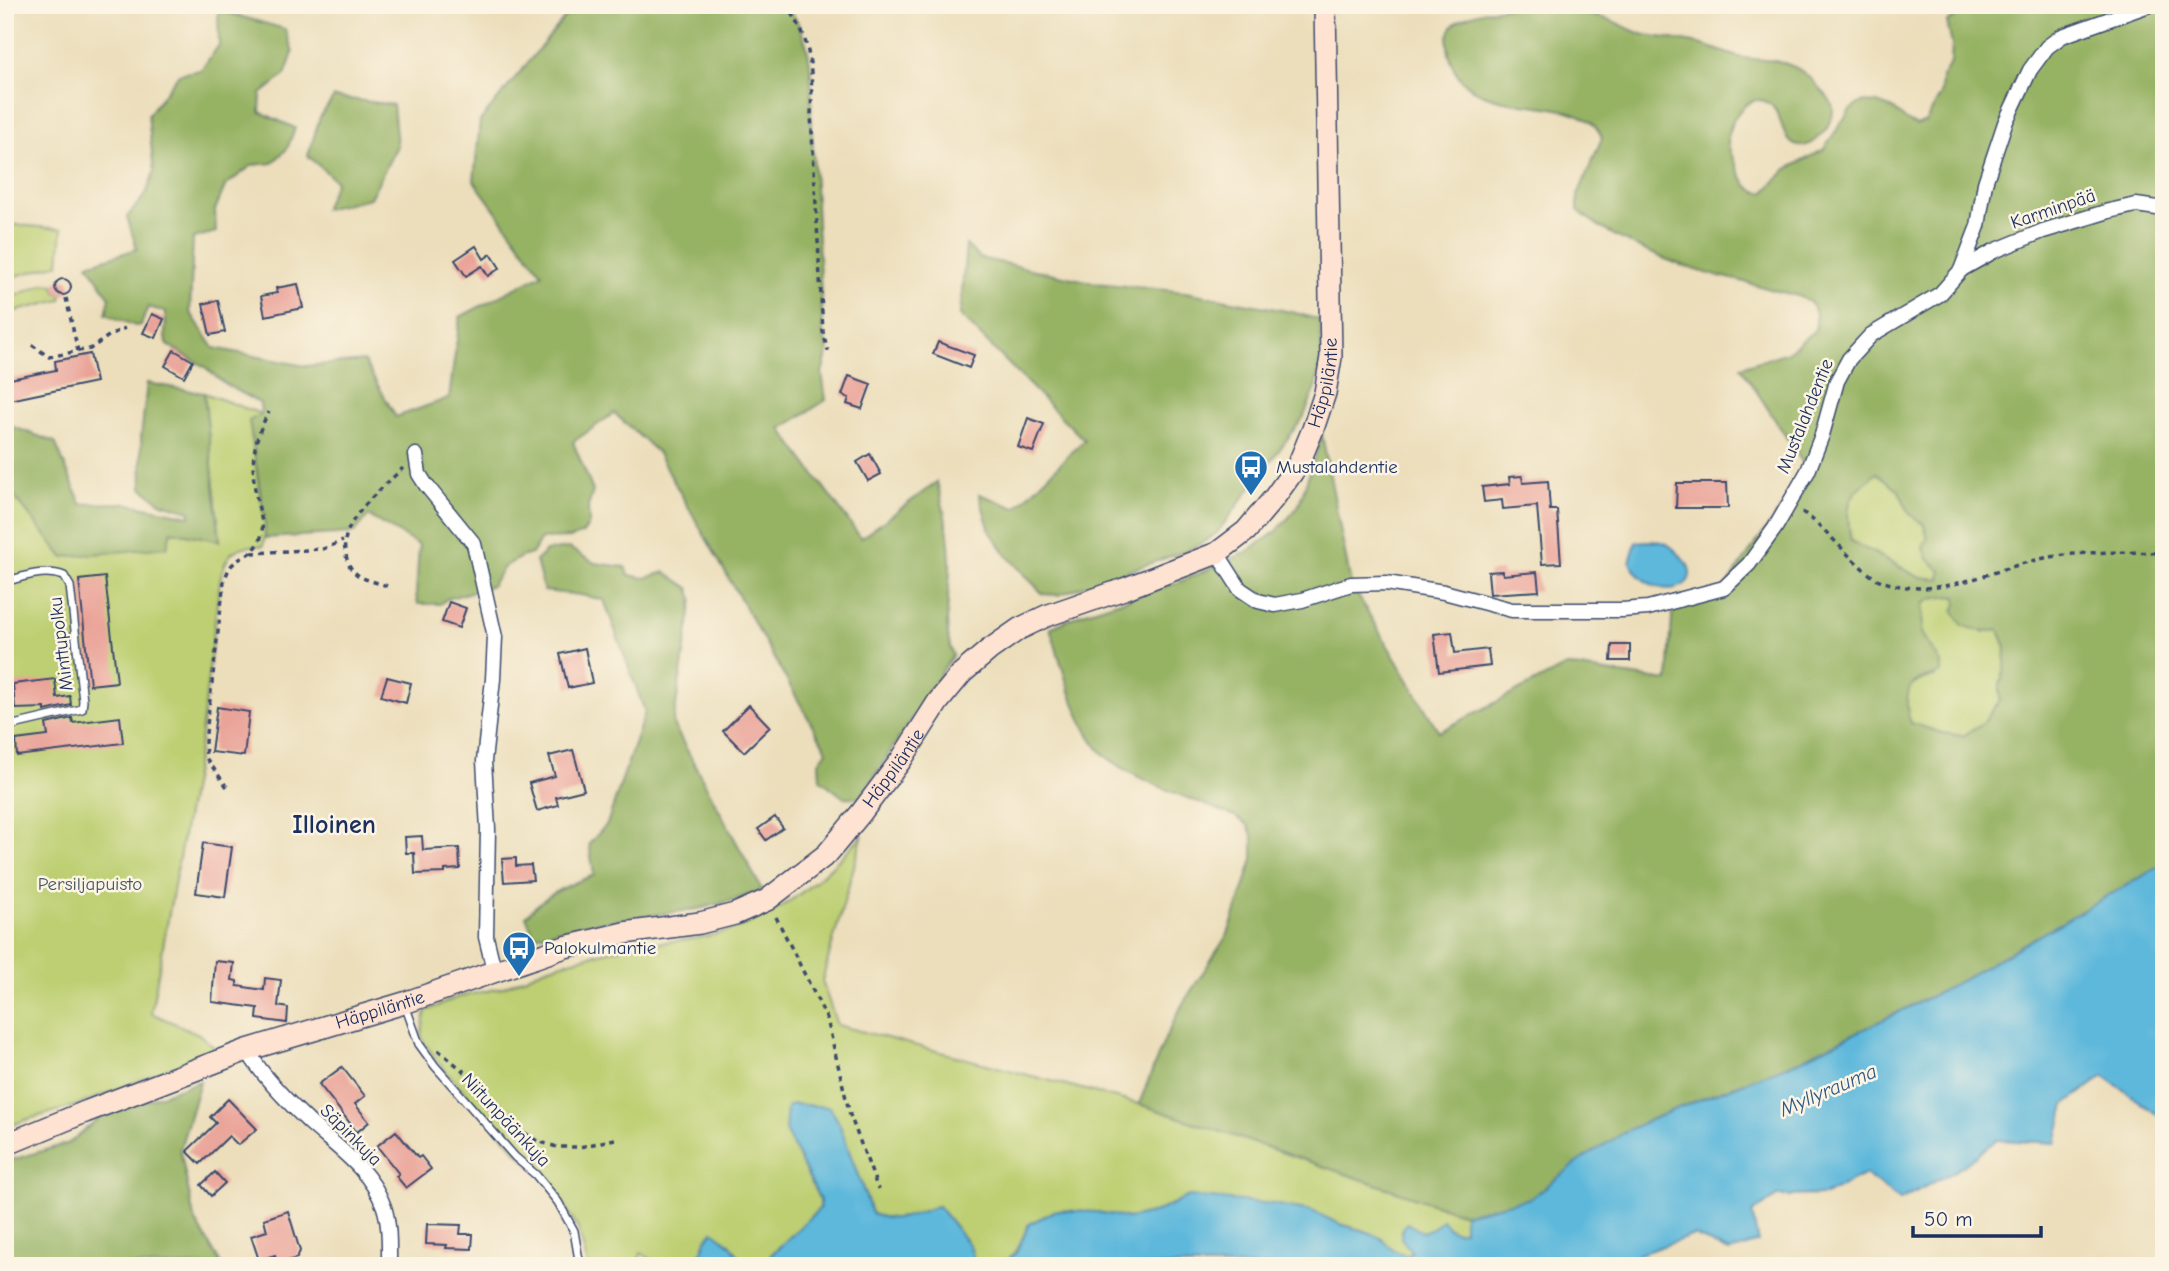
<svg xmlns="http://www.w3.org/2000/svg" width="2169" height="1271" font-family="'Comic Neue',sans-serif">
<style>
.green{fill:#bdcf72;stroke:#6c7f68;stroke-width:2}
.forest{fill:#96b264;stroke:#587061;stroke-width:2;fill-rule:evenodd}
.water{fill:#5db8db;stroke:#3c749c;stroke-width:2}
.building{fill:#eaa398}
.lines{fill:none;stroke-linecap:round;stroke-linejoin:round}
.lane-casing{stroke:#3a496c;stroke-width:10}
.street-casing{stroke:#3a496c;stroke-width:17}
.secondary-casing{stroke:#3a496c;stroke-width:24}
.path{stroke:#3a496c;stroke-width:3.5;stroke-dasharray:5 5;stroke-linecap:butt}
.lane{stroke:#fff;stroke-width:7}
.street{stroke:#fff;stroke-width:14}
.secondary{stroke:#fee3d2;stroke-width:21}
.labels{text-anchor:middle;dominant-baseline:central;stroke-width:5;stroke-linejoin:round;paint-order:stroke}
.street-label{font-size:19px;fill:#1b2f5e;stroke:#fcf5e5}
.poi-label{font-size:19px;fill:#1b2f5e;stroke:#fcf5e5;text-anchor:start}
.park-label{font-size:19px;fill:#445763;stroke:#fcf5e5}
.water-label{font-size:21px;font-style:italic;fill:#2f5884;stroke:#fcf5e5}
.district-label{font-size:26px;font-weight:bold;fill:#1b2f5e;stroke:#fcf5e5}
</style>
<rect width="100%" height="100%" fill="#fcf5e5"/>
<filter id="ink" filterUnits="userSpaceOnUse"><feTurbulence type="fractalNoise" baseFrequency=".0143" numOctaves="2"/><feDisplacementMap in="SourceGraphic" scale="14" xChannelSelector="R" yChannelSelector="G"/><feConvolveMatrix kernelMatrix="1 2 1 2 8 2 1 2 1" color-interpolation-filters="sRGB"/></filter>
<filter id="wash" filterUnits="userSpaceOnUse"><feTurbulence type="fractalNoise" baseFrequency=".00686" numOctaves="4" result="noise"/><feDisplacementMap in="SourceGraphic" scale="28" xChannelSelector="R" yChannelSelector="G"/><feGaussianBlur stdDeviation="1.57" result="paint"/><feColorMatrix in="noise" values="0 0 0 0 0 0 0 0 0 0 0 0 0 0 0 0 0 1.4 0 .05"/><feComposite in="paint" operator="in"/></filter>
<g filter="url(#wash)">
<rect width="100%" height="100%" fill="#ecdebb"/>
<g class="green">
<path d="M5,224l57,5 -3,35 -54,15z"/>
<path d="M44,284l10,1 2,7 6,3 -1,5 -56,14v-14z"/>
<path d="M204,393l57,21c-2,16 -6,34 -5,50 1,27 14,55 7,82 -29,-2 -37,7 -43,34l-20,162 -49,271 48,21 17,15 -138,56 -53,15 -20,8v-643l58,72 107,-26 50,9z"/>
<path d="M1877,473l21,16 12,25 14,10 4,14v21l13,12 -1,8 -22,-2 -24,-14 -43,-21c-6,-39 -5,-45 26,-69z"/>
<path d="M1949,596l8,1v7l28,28 14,-2 7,17 -1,21 -5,17v15l-16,22 -21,14 -21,-3 -32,-10c-9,-27 -4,-42 25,-46l-5,-30 -8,-14 1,-28 8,-6z"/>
<path d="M863,834l-41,147 15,44 302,79 325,110 1,16c-15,5 -24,-5 -43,2l-10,20 -4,4 -15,-6 -11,-11 -14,-7 -28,-8 -151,-28 -33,16 -27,6 -32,-6 -68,12c-14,31 -16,42 -53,42l-6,-20 -32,-40c-25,8 -40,18 -66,8l-33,-91 -10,-16 -44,23 35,70v8l-49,47 -7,11h-18l-16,-22 -24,-4 -4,11 -13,15h-27l-21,-13 -2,8 5,5h-56l-10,-37 -16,-29 -23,-28 -21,-19 -79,-90 -15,-21 -3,-8 5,-23c10,-4 20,-9 30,-13 15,-5 31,-6 47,-11 15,-5 29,-14 44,-19 25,-8 52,-15 78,-21 26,-5 53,-5 79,-10 68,-13 114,-53 159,-103z"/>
</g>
<g class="forest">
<path d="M575,5h211c26,32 27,70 25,109l12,218 5,19 -6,22 4,27 -45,29 80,109 76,-56c7,27 13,53 13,81 0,28 -8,67 3,92l-93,143 -17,-1 -23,-18 -1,-17 8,-11 -170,-299 -43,-39 -41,29 20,49 -5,16 1,17 -6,9 -12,5 -30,1 -9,15 -11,3 -17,10 -13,19 -44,13 -7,5h-22l-2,-9 3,-50 -51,-29 -14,17 -89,5v-17l-16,-100 12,-7 -1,-11 -35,-19 -20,-17 -37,-22 -3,-7 1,-26 -18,-5 -7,18 -6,1 -29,-12 4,-16 -22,-34 49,-15 -10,-32 19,-23 8,-22 -6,-57 31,-41 22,-4 18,-25 -1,-35 67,19 8,24 -8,22 -24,19 -1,18 35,16 -8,21 -15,14 -20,2 -27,21 -10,24 1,22 -23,6 -3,74 24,36 91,18 59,-5 32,56 53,-19 11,-81 82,-43 -68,-93 6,-60z"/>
<path d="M1524,5c31,0 58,6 88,16 11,4 23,12 34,14 18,3 36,5 53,9 14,3 26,10 40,13 18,4 36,1 53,9 11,4 21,14 28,23 6,6 14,13 13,22 0,15 -19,37 -34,35 -18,-2 -16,-33 -29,-42 -19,-13 -36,10 -41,27 -3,10 1,22 6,31 7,15 11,32 30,30l22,-23 36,-19 27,-40 12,-8 15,1 17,6 10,10 12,6 10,-4 15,-27 1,-17 9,-15 1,-17 -5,-23 31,-17h186v859l-222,127 -148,72 -121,47 -43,19 -99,70 -67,15 -325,-110 26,-65 17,-34 46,-71 14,-40 11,-35v-21l-5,-13 -14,-9c-36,-15 -111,-38 -135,-67 -24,-28 -37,-85 -49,-121l33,-15 94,-30 68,-30 32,-22 21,-24 24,-72 29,149 88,148 127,-66 102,15 5,-78 51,-15 84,-117 -67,-104 47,-15 27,-22c2,-10 3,-22 -7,-29 -9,-6 -21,-8 -31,-10 -21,-6 -41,-12 -63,-16 -38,-9 -107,-38 -136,-65v-15l24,-57c-21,-57 -143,-4 -154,-91 -2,-11 3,-23 12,-27 20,-10 42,-12 64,-15zM1877,473l21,16 12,25 14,10 4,14 -5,8 5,13 13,12 -1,8 -22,-2 -67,-36c-6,-38 -5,-44 26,-68zM1949,596l8,1v7l-3,8 9,14 22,6 14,-2 7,17 -1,21 -5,17v15l-16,22 -21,14 -21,-3 -31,-10c-5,-14 -8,-35 8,-43 6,-4 15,-3 22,-7v-10l-19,-30 1,-29 8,-5z"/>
<path d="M334,97l59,8 4,41 -27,52 -46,11 12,-28 -28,-25 12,-39z"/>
<path d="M966,245l14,13 116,25 89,9 107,20 28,8 2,36 -6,32 -13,30 -86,115 -18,12 -13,6 -128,44 -15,-1 -34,-36 -19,-27 -11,-37 37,14 68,-68 -124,-125z"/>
<path d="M147,383l57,10 16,148 -49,-10 -4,16 -104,10 -58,-72v-61l50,18 26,62 44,-1 65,13v-5l-28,-8 -20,-15 -1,-50z"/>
<path d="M569,548l26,15 30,4 4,8 16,3 20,-6 24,16 4,11 -20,125 89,166 -32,11 -32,8 -113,15 -51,12 -8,-20c19,-22 42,-31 68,-41l-5,-31 18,-20 38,-112 -41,-112 -23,-5 -37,-4 -8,-30 10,-10z"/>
<path d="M200,1081l-20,68 14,69 28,48h-217v-104l64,-19 31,-26z"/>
</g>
<g class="water">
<path d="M1646,541c18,0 20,0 33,13 37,36 -29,52 -49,8l6,-20z"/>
<path d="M2164,864v252l-3,1 -57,-41 -39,28 -9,39 -60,-3 -34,27 -62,33 -35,-26 -40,21 -48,1 -25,17 6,29 -29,10 -35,-17 -57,20 1,11h-648l11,-1 15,-12 13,-29 27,-14 41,2 32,6 27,-6 33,-16 84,8 39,7 28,13 28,8 14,7 11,11 15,6 4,-4 -11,-14 1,-8 5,-7 15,9 11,-4 9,-8c6,8 12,14 22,10v-16l67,-16 51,-39 48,-30 43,-19 121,-47 148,-72z"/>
<path d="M793,1104l36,3 10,16 33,91c26,10 41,0 66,-8l32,40 6,20h-212l7,-11 49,-47v-8l-35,-70 2,-23z"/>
<path d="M713,1231l17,13 16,22h-57l13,-15 4,-11z"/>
</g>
<g id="blocks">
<g class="building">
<path d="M476,246l8,13 7,-5 9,14 -12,8 -6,-10 -16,10 -11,-16z"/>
<circle cx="63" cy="287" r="8"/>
<path d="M298,284l5,24 -38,8 -4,-20 16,-3 -1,-5z"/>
<path d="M218,300l7,32 -15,3 -7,-31z"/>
<path d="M152,314l12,5 -8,19 -13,-5z"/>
<path d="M938,342l36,13 -5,13 -36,-14z"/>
<path d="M174,350l19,11 -9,16 -19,-11z"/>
<path d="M90,354l6,28 -91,19v-21l51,-10 -1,-9z"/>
<path d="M849,376l22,8 -9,25 -15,-5 2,-6 -7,-3z"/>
<path d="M1028,418l16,6 -11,28 -15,-5z"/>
<path d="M870,454l11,20 -13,7 -11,-19z"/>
<path d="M1522,476l1,7 25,-2 2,29h7l4,53 -19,1 -5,-58 -34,3 -1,-9 -18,2 -2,-15 28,-3 -1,-7z"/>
<path d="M1677,483h50l1,25h-52z"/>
<path d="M1502,571l1,4 34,-3 2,19 -49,3 -2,-22z"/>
<path d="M105,577l12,105 -27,3 -11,-105z"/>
<path d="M449,602l17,6 -7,20 -17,-6z"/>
<path d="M1452,632l3,21 33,-4 2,17 -51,6 -5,-38z"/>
<path d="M1612,645h18v16h-19z"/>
<path d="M585,648l7,35 -24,5 -8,-34z"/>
<path d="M387,677l24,6 -5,20 -25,-7z"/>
<path d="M55,679l2,19 13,-2 1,9 -26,6v-3l-30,1 -2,-25z"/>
<path d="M749,705l21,22 -26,25 -21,-21z"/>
<path d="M217,707l32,5 -5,44 -33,-4z"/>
<path d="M120,717l3,26 -106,13 -1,-16 32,-4 -2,-12 26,-6 1,5z"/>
<path d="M573,750l11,40 -28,7 2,8 -21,6 -8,-28 26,-7 -6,-20z"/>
<path d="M775,817l8,11 -17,12 -8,-11z"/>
<path d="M422,836l1,14 36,-2 1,21 -15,1v3l-30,1 -1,-21h-8l-1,-16z"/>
<path d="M203,843l29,4 -7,50 -29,-4z"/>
<path d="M516,858v8l15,-1 2,15 -29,2 -2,-23z"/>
<path d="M215,961l19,2 -2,17 5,1v5l27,4 1,-12 16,2 -3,26 10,2 -1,15 -30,-4 1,-11 -46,-6z"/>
<path d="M342,1067l23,29 -10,8 14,18 -12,10 -38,-48z"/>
<path d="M228,1099l29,30 -19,16 -9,-9 -29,28 -13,-13 29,-28 -6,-6z"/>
<path d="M396,1131l22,27 3,-2 10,13 -25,19 -10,-12 3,-2 -22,-28z"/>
<path d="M215,1172l10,11 -14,13 -10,-11z"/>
<path d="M288,1211l12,40 -3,7 -19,6 -3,-9 -16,5 -8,-24 16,-5 -3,-12z"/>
<path d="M427,1224l34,1 -1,9h13l-1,15 -26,-1 1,-3 -21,-1z"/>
</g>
</g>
</g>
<g filter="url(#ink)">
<use href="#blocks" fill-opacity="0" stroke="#3a496c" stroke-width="2"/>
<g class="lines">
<g class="lane-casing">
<g id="lane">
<path d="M5,582c19,-6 40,-13 59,-6l6,10 13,115 -1,8 -77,18"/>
<path d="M405,1005l14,39 16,22 80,91 21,18 22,27 16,29 5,29"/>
</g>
</g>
<g class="street-casing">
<g id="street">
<path d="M1962,269l32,-18 49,-20 66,-20 27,-6 28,4"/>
<path d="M416,455l3,19 7,11 48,59 21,93 -2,42 -9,82 4,68 -2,108 8,33"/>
<path d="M1217,553l23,36 18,12 17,4 27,-5 49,-16 35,-1 58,9 68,18h110l26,-2 76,-20 25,-24 26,-36 33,-57 14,-36 15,-54 12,-22 22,-24 69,-41 21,-24 17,-44 7,-43 20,-60 25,-53 17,-23 15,-11 87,-31"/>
<path d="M247,1050c16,27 40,51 63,73 28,25 61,47 74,84 6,18 5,40 5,59"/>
</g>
</g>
<g class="secondary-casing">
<g id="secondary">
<path id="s1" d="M5,1145l80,-33 162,-62 157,-47 161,-56 59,-14 76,-10 35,-9 32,-14 60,-46 34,-41 40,-53 37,-58 24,-29 27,-23 30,-21 27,-13 78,-27 93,-36 29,-22 28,-33 25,-35 14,-34 12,-36 6,-36 -6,-352"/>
</g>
</g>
<g class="path">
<path d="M786,5c26,32 27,70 25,109l12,218 5,19"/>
<path d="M32,345l17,12 29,-6 -12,-53"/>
<path d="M78,351l12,-2 20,-14 15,-7"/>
<path d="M1802,512c18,11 41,39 58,54 6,5 11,10 17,13 63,27 119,-15 180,-23 35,-5 72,-4 107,-3"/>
<path d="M252,553l71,-4 20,-8"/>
<path d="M387,586c-8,-3 -18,-5 -26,-9 -9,-5 -13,-12 -15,-22 -10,-32 37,-67 57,-87"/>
<path d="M227,787l-21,-29 -1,-16 19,-161c2,-5 4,-11 7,-15 10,-11 26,-12 30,-29 4,-11 -2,-26 -4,-37 -7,-33 -5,-59 12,-88"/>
<path d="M776,917l51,102 23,96 28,74"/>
<path d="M438,1050l34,28 48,52 17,11 20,6h23l35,-8"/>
</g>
<use href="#lane" class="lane"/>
<use href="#street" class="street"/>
<use href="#secondary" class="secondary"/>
</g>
</g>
<defs>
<g id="bus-pin" transform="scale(1.75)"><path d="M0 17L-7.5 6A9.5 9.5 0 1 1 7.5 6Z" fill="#1f6fb2" stroke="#fcf5e5"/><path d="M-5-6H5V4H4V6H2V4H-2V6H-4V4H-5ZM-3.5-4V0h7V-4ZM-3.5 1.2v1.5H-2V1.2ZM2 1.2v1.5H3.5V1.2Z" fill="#fff"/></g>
</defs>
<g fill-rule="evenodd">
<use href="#bus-pin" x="1251" y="467"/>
<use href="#bus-pin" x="519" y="948"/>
</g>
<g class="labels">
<g class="street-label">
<text transform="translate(2053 209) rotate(-19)">Karminpää</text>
<text stroke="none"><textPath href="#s1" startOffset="1596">Häppiläntie</textPath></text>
<text transform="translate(1805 416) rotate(-68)">Mustalahdentie</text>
<text transform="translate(61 644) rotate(-97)">Minttupolku</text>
<text stroke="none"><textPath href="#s1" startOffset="987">Häppiläntie</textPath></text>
<text stroke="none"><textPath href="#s1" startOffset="399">Häppiläntie</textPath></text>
<text transform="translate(506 1120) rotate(47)">Niitunpäänkuja</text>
<text transform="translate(351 1135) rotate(45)">Säpinkuja</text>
</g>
<g class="poi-label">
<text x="1276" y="467">Mustalahdentie</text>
<text x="544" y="948">Palokulmantie</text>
</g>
<g class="park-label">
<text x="90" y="884">Persiljapuisto</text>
</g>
<g class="water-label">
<text transform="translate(1828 1090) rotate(-23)">Myllyrauma</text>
</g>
<g class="district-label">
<text x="334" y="825">Illoinen</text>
</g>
</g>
<rect width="2169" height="1271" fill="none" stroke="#fcf5e5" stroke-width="28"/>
<path d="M1913 1226v10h128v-10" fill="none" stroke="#1b2f5e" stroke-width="3.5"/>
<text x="1924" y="1226" font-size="21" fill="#1b2f5e" stroke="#fcf5e5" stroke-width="5" paint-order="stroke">50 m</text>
</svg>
